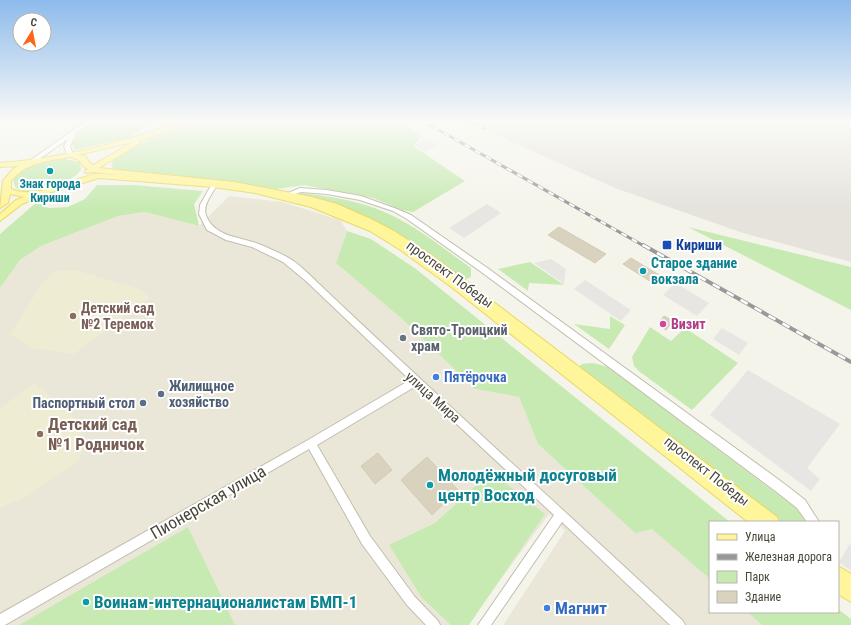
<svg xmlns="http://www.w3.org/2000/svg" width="851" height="625" font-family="'Roboto Condensed',sans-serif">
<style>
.residential{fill:#eae7d8}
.industrial{fill:#e5e3dc}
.education{fill:#efecd4}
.green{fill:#c7eab3}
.parking{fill:#e7e6e2}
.building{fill:#d8d2bf;stroke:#d3ccb2}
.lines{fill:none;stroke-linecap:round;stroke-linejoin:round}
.minor-casing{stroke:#c2bead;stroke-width:2}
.major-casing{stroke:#e7d867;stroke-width:2}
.minor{fill:#fff;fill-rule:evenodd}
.major{fill:#fff59a;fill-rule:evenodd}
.rail-far1-casing{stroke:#999;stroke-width:3}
.rail-casing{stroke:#999;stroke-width:4}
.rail-far1{stroke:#fff;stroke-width:2;stroke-dasharray:6;stroke-linecap:butt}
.rail{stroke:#fff;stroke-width:2.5;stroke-dasharray:8;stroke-linecap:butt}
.culture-dot{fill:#0f9aa8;stroke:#fff;stroke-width:1.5}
.transit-dot{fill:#1a4fb4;stroke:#fff;stroke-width:1.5}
.education-dot{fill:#8d6e63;stroke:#fff;stroke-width:1.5}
.hotel-dot{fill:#d1479c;stroke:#fff;stroke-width:1.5}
.worship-dot{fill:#6b7280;stroke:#fff;stroke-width:1.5}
.shop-dot{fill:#3f7fe0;stroke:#fff;stroke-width:1.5}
.service-dot{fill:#5c6f8a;stroke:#fff;stroke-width:1.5}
.labels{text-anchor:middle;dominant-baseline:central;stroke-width:4;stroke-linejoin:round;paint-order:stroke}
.far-culture-label{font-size:12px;font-weight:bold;fill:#0d838f;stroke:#fff}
.transit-label{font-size:14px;font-weight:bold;fill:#164399;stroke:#fff;text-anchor:start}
.culture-label{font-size:14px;font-weight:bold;fill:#0d838f;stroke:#fff;text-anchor:start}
.street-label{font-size:14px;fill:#4a4638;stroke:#fff}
.education-label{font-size:14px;font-weight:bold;fill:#785e54;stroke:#fff;text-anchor:start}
.hotel-label{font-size:14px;font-weight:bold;fill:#b23c85;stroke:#fff;text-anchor:start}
.worship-label{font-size:14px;font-weight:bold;fill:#5b616d;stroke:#fff;text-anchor:start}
.shop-label{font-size:14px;font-weight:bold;fill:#366cbe;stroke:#fff;text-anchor:start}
.service-label{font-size:14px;font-weight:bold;fill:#4e5e75;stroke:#fff;text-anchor:start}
.near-education-label{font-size:17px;font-weight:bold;fill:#785e54;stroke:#fff;text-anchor:start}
.near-culture-label{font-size:17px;font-weight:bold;fill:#0d838f;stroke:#fff;text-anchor:start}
.near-street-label{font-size:17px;fill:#4a4638;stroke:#fff}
.near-shop-label{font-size:17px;font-weight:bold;fill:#366cbe;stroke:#fff;text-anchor:start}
</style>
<rect width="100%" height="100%" fill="#f5f4eb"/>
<path class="residential" d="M229,196l53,6 58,18 7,11 -11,32 66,56 73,70 44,8 19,47 96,88 18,-4 58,51v33h37l15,13h-259l62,-94 -16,-17 -82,111h-467v-337l20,-28 21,-14 77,-30 27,-4 54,14z"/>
<path class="industrial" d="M465,121h386v141l-108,-29 -128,-45z"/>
<g class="education">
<path d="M76,270l66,20 7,8 -75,56 -43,-6 -21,-14 32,-50 13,-13z"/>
<path d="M35,383l42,37 7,27 -5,13 -50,35 -29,13v-100z"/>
</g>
<g class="green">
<path d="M104,121h50l-7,3 -18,14 -55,12 -2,-7c5,-6 11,-16 19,-18 6,-2 8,0 13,-4z"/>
<path d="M198,121h204l17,14 1,3 -7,8 52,35 -52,31 -11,-2 -29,-12 -69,-13 -27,4 -38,-6 -125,-13 -3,-6 3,-4 32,-19z"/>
<path d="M65,159l15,3 1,7c-4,13 -55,29 -66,18 -1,-3 -2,-7 -1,-9 4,-12 40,-17 51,-19z"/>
<path d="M97,185h37l69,6 -9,13 5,22 -54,-14 -27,4 -77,30 -21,14 -20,28v-54l38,-33 10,7 20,-1 17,-8z"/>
<path d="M302,193c25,3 52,7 75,16 35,13 64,38 94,59v9l-9,4 -128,-76 -34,-11z"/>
<path d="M688,227l163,40v43z"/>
<path d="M347,231l24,8 45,30 314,253h-20v57l-58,-50 -17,4 -97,-89 -19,-47 -44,-8 -73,-70 -66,-56z"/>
<path d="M530,262l34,23 -35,-2 -1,8 -30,-22z"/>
<path d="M610,316l15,9 -16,24 -35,-25 36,5z"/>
<path d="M650,327l21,14 14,-13 53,35 -46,47 -52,-38 -6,-6 -2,-9z"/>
<path d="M593,363l15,4 192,144 6,11h-27l-201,-154 4,-4z"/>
<path d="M491,472l54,42 -76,111h-18l-29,-27 -33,-53 46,-22z"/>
<path d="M188,527l47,98h-216z"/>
<path d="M838,609l13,10v6h-89l-15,-13h91z"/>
</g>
<g class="parking">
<path d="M428,139l10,6 -14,7 -9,-7z"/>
<path d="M487,204l14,9 -37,25 -15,-10z"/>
<path d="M551,259l15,10 -2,15 -30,-21z"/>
<path d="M585,280l46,30 -10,11 -47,-32z"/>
<path d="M675,283l34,20 -12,13 -34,-21z"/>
<path d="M722,328l26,15 -9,12 -26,-16z"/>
<path d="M748,370l92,54 -33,44 13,11 -9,12 -101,-76z"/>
<path d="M851,542v29l-12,-9z"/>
</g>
<g class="building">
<path d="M559,227l47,27 -11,9 -47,-28z"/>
<path d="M631,258l33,20 -8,7 -33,-21z"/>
<path d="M664,316l9,5 -7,9 -7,-5 1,-1 -1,-1z"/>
<path d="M378,453l14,17 -17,14 -14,-18z"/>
<path d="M427,457l31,33 -26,25 -31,-35z"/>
</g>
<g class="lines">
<g class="minor-casing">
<g id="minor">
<path d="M86,121h7l-18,13 1,1 -6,11 3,9 -1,1h-4l-4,-10 4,-7 -36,25h-4v-2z"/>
<path d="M216,180l3,2c-5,9 -17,23 -13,33 7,21 33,22 50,28 11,4 21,9 31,14 11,6 22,17 31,26 120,114 244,225 365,338l2,4h-15l-108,-103 -71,103h-13l76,-110 -138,-129 -99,59 53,91 45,61 23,24 2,4h-14l-19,-20 -45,-61 -53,-95 -304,176h-5v-11l308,-174 102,-60 -104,-99 -23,-19 -31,-15 -26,-7 -19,-10 -8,-16 1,-9 13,-23z"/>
<path d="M300,188l27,2 34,6 36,13 14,6 75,52 300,218 19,15 14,22h-12l-10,-14 -19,-15 -298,-222 -73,-52 -14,-8 -33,-11 -33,-6 -26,-2 -12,4 -3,-2z"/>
</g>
</g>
<g class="major-casing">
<g id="major">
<path d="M181,121h10l-42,17 -11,3 3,2 -2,1 -40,24 135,14 78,15 25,7 34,15 23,12 39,25 344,261 2,5h-31l-294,-233 -55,-40 -29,-18 -59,-24 -56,-14 -42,-6 -114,-9 -64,19 -1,2 -12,5 -22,17v-7l16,-14 8,-3 -14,-3 -2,9 -8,5 3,-27 11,-13 5,-2 -19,1v-4c60,-5 125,-20 181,-42zM133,142l-40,23 -3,-2 -5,-7 -7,-1zM70,157l9,3 5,7 4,2 -3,2 1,2 7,-1 25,3c-7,0 -15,-2 -22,-1 -27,5 -57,26 -85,15v-8c18,-20 34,-19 59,-24z"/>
<path d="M838,566l13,8v28l-13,-8z"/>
</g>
</g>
<use href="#minor" class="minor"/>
<use href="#major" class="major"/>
<g class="rail-far1-casing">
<g id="rail-far1">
<path d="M423,121l221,125"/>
<path d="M466,121l19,7"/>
</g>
</g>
<g class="rail-casing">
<path id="rail" d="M643,245l208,117"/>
</g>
<use href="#rail-far1" class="rail-far1"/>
<use href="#rail" class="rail"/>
</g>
<linearGradient id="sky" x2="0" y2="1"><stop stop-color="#8dbbec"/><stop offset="0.58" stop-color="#fafaf6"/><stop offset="1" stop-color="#fafaf6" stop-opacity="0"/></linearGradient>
<rect width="851" height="209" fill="url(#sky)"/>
<g class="culture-dot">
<circle cx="50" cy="171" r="4"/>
<circle cx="643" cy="271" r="4"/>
<circle cx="430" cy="485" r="4"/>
<circle cx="86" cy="602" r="4"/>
</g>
<rect class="transit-dot" x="662" y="240" width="10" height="10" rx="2"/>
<g class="education-dot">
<circle cx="73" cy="316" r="4"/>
<circle cx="40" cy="434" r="4"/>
</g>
<circle class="hotel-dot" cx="663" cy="324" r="4"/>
<circle class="worship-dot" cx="403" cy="338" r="4"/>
<g class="shop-dot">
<circle cx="436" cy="377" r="4"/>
<circle cx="547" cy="608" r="4"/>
</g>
<g class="service-dot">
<circle cx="161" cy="394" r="4"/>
<circle cx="143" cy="403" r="4"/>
</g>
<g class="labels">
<g class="far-culture-label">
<text x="50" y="184">Знак города<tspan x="50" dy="14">Кириши</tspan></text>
</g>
<g class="transit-label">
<text x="676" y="245">Кириши</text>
</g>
<g class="culture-label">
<text x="651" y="263">Старое здание<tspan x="651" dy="16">вокзала</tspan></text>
</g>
<g class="street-label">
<text transform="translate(450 274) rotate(36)">проспект Победы</text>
<text transform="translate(433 397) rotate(42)">улица Мира</text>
<text transform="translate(707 471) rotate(38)">проспект Победы</text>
</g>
<g class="education-label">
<text x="81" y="308">Детский сад<tspan x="81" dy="16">№2 Теремок</tspan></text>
</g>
<g class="hotel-label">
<text x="671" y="324">Визит</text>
</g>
<g class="worship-label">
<text x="411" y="330">Свято-Троицкий<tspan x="411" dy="16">храм</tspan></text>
</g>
<g class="shop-label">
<text x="444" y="377">Пятёрочка</text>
</g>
<g class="service-label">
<text x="169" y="386">Жилищное<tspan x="169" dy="16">хозяйство</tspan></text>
<text x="135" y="403" text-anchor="end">Паспортный стол</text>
</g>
<g class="near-education-label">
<text x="48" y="424">Детский сад<tspan x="48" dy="20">№1 Родничок</tspan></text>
</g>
<g class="near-culture-label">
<text x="438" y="475">Молодёжный досуговый<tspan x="438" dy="20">центр Восход</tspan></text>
<text x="94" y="602">Воинам-интернационалистам БМП-1</text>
</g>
<g class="near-street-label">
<text transform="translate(208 502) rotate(-30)">Пионерская улица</text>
</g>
<g class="near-shop-label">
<text x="555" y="608">Магнит</text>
</g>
</g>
<rect x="709" y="521" width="130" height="92" fill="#ffffff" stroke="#b7b5af"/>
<rect x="717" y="534" width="20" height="6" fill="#fff59a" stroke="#b7b5af"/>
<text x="745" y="541" font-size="12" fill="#4a4638">Улица</text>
<rect x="717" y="554" width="20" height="6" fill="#999999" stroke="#b7b5af"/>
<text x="745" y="561" font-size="12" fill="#4a4638">Железная дорога</text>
<rect x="717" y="571" width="20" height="12" fill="#c7eab3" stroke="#b7b5af"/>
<text x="745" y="581" font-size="12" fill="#4a4638">Парк</text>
<rect x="717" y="591" width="20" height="12" fill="#d8d2bf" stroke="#b7b5af"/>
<text x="745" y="601" font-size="12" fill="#4a4638">Здание</text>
<g transform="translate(32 32) rotate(10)"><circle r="19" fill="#ffffff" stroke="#b7b5af"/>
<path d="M0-3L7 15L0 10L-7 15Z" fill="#fe6519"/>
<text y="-6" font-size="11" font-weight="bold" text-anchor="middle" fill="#4a4638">С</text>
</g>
</svg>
